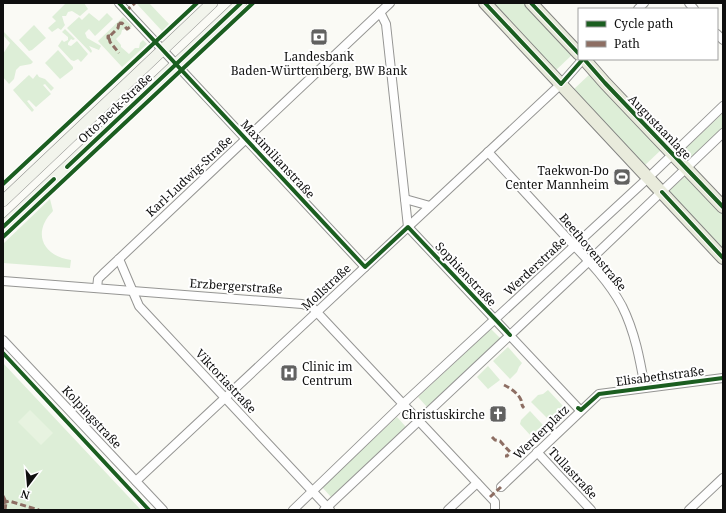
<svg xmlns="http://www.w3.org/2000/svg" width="726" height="513" font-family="'Noto Serif',serif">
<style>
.green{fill:#ddeed7}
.pitch{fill:#e7f3e0}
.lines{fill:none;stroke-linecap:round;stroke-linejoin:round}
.street-casing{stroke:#959593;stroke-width:10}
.secondary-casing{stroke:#8b8b89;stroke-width:12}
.primary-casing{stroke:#828280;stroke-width:14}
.street{stroke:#fefefe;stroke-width:8}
.secondary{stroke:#f2f4ec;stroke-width:11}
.primary{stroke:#e9ebdc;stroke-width:12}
.quiet{stroke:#8d6e63;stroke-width:3;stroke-dasharray:6 3;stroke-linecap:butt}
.cycleway-casing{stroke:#fff;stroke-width:6}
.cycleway{stroke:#1b5e20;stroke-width:4}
.labels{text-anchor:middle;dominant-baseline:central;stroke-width:4;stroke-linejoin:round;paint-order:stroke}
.poi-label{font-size:12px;fill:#0f0f0f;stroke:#fff;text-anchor:end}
.street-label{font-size:12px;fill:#0f0f0f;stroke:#fff}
</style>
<rect width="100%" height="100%" fill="#fafaf5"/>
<g class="green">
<path d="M66,3h18l4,6 -8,7 -8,-5 -4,1 -2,4h-4l2,7 1,2 -4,5 -3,-2 -6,4 -4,-4 8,-7 -4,-4z"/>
<path d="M138,3h11l20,21 -7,7 -25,-27z"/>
<path d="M491,3h34l48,51 -18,17z"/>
<path d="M89,13l10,8 8,-8 6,6 -18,17 -6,-7 -4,4 2,5 14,8 -2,4 -10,-4 3,5 -1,2 -24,-25 12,-11 3,3z"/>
<path d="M123,17l9,9 -4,5 -2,-2 -4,1 -1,4 -5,5 5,6v2l8,7 6,-6h4l1,-5 3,-3 4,4 -25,23 -24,-26z"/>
<path d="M34,25l12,13 -14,12 -3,1 -10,-11z"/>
<path d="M65,29l10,10 -2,1 -2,-1 -3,4v2l3,1 6,-5 11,13 -7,8 -3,-3 -4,2 -3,-1 -13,-14 4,-6 2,2 4,-2v-3l-6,-5z"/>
<path d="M3,31l30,31 -2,2 -11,2 -4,4 -2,9 -5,5 -6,-7v-23l7,-11 -7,-8z"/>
<path d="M58,50l15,17v2l-13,10 -15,-16z"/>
<path d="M591,73l71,76 -18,17 -71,-76z"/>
<path d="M37,74l2,3 6,2 9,9 -3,3 -6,-7 -2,1 8,9 -15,13 -7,-7 -2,1 7,9 -2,2 -19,-22 16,-15 4,4z"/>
<path d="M723,113v16l-31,30 -8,-9z"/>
<path d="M687,175l36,39v37l-55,-60z"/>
<path d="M50,199l3,12c-21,21 -11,45 18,49l-1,8 -67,-5v-19z"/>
<path d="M491,329l10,10 -74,68 -9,-10z"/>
<path d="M508,347l14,16 -3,4 -2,5 -7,7 -17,-18z"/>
<path d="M3,363l138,147h-138z"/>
<path d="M488,366l12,14 -12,9 -11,-12z"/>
<path d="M548,390l15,16 -14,14 -18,-18 7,-7 5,-1z"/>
<path d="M530,411l13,14 -12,11 -11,-12 1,-4z"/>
<path d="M397,417l9,10 -75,70 -9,-10z"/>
</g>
<path class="pitch" d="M30,410l23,23 -12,12 -23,-23z"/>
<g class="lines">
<g class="street-casing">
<g id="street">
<path d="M119,3l246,264"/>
<path d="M689,3l5,6"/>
<path d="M638,9l6,-6"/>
<path d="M380,12l6,12 22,203 170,181"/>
<path d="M717,34l6,6"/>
<path d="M488,152c26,28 52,57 78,85 20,21 42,43 56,69 13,26 18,54 23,82"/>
<path d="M405,199l25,7"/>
<path d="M119,259l20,47 191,204"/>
<path d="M3,281l299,23 10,3 183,195v8"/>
<path d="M97,288l1,-9 5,-5 287,-271"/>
<path d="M3,340l160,170"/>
<path d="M537,452l54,58"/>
<path d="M136,481l425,-397 22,-25"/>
<path d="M501,487l98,-93 124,-16"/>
<path d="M293,510l110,-106 245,-226 75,-72"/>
<path d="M324,510l265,-249 134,-128"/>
<path d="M448,510l29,-27"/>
<path d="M689,510l34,-32"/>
</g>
</g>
<g class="secondary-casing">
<g id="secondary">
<path d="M3,201l209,-198"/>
<path d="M3,227l238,-224"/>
</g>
</g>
<g class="primary-casing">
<g id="primary">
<path d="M485,3l238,255"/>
<path d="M531,3l48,51"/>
<path d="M584,59l21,24 118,124"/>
</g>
</g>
<use href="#street" class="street"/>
<use href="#secondary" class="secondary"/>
<use href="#primary" class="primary"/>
<g class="quiet">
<path d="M126,11l9,-8"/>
<path d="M120,25v-2h2l5,6 3,-2"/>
<path d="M110,36h-2v2h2v-2l8,-8 1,-5h2"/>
<path d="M109,38l1,4 9,11"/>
<path d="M504,385c6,3 14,8 17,15 1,3 0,5 3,8"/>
<path d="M492,437l3,3 5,1 10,11 -3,4h-2"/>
<path d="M3,496l3,6 -1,8"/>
<path d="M490,497l11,-10"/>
<path d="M3,503l6,-2 30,9"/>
</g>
<g class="cycleway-casing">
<g id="cycleway">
<path d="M119,3l246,264 43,-40 102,108"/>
<path d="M485,3l76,81 22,-25"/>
<path d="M531,3l48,51"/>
<path d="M584,59l21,24 118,124"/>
<path d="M67,167l174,-164"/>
<path d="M3,184l194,-181"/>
<path d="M662,192l61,66"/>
<path d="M3,227l51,-48"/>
<path d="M3,237l250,-234"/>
<path d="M3,353l146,157"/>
<path d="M578,408l3,2 18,-16 124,-16"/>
</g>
</g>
<use href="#cycleway" class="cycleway"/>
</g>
<defs>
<g id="bank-square" transform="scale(0.9)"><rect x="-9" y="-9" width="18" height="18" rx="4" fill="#616160" stroke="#fff"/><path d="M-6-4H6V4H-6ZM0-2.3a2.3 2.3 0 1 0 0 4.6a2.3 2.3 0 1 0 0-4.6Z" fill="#fff"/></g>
<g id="stadium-square" transform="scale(0.9)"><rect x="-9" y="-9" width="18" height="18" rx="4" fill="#616160" stroke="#fff"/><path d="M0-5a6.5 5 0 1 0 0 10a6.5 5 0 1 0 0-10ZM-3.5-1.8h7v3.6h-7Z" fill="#fff"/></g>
<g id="hospital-square" transform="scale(0.9)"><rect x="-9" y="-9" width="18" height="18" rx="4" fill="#616160" stroke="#fff"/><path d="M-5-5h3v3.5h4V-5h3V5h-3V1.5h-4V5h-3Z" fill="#fff"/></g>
<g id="church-square" transform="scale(0.9)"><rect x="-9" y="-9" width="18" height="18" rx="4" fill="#616160" stroke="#fff"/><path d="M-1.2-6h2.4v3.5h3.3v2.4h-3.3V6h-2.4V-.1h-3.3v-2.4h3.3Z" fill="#fff"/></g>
</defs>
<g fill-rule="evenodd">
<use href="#bank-square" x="319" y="37"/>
<use href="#stadium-square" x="622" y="177"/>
<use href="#hospital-square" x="289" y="373"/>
<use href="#church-square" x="498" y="414"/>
</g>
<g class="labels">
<g class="poi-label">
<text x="319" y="56" text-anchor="middle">Landesbank<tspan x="319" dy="14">Baden-Württemberg, BW Bank</tspan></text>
<text x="609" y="170">Taekwon-Do<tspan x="609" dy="14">Center Mannheim</tspan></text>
<text x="302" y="366" text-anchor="start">Clinic im<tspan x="302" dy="14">Centrum</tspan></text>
<text x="485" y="414">Christuskirche</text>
</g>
<g class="street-label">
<text transform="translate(115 108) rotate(-43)">Otto-Beck-Straße</text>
<text transform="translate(660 127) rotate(46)">Augustaanlage</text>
<text transform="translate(278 159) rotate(47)">Maximilianstraße</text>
<text transform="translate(189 176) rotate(-43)">Karl-Ludwig-Straße</text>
<text transform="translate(593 252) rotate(50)">Beethovenstraße</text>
<text transform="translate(535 266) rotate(-43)">Werderstraße</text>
<text transform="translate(466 274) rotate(47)">Sophienstraße</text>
<text transform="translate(236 286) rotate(4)">Erzbergerstraße</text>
<text transform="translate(326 287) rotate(-43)">Mollstraße</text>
<text transform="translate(660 376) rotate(-7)">Elisabethstraße</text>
<text transform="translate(226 381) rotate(47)">Viktoriastraße</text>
<text transform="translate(92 417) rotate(47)">Kolpingstraße</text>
<text transform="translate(541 432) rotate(-44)">Werderplatz</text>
<text transform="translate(573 473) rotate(47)">Tullastraße</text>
</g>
</g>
<rect width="726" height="513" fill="none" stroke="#0f0f0f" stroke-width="8"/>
<rect x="578" y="8" width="140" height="52" fill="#ffffff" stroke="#9f9f9f"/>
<rect x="586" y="21" width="20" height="6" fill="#1b5e20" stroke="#9f9f9f"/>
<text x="614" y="28" font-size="12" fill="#0f0f0f">Cycle path</text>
<rect x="586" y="41" width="20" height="6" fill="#8d6e63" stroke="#9f9f9f"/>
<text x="614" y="48" font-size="12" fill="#0f0f0f">Path</text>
<g transform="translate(28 485) rotate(196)" stroke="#ffffff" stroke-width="3" paint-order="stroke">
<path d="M0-3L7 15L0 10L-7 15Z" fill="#0f0f0f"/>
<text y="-6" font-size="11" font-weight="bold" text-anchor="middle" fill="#0f0f0f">N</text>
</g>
</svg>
